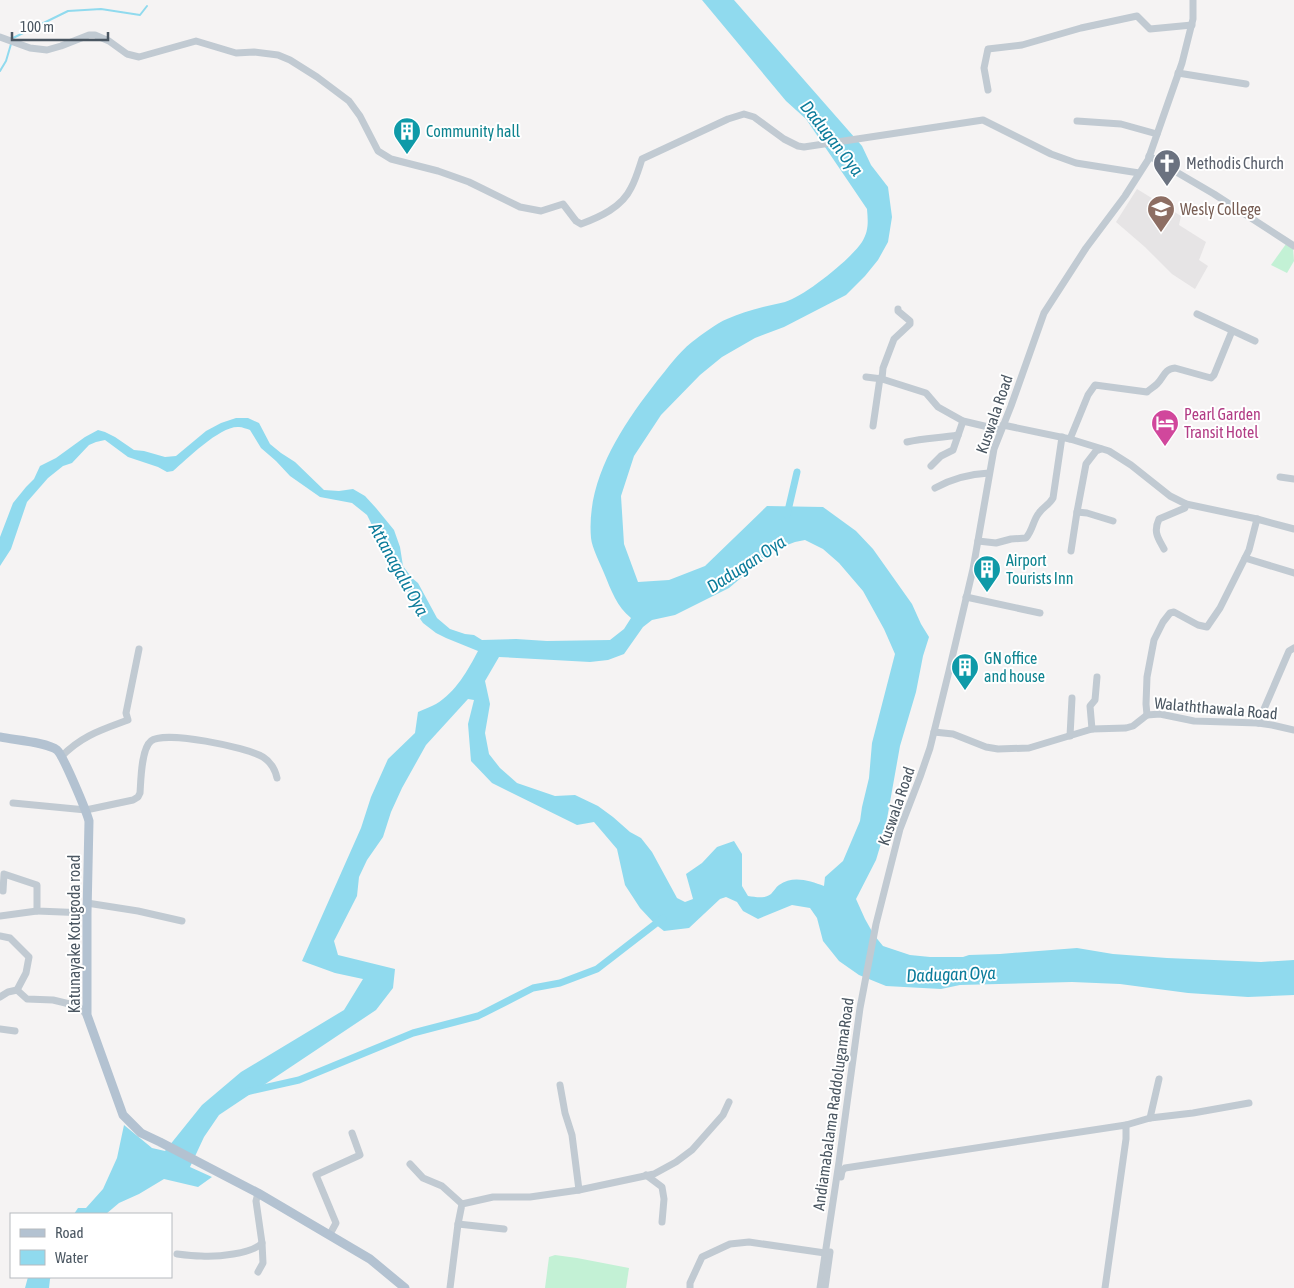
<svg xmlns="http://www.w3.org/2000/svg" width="1294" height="1288" font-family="'Asap Condensed',sans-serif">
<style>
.education{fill:#e6e4e5}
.green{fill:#c3f1d5}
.water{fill:#90daee;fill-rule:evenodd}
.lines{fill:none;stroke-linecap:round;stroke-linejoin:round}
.stream{stroke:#90daee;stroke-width:2}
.canal{stroke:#90daee;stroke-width:7}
.minor{stroke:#c1cad2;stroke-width:7}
.major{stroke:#b3c2d1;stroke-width:9}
.labels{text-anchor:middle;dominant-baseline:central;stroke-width:4;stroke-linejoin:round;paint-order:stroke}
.culture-label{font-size:16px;fill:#0d838f;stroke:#fff;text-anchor:start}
.worship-label{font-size:16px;fill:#5b616d;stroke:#fff;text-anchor:start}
.education-label{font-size:16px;fill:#785e54;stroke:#fff;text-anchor:start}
.street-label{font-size:16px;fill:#4a5661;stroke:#fff}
.hotel-label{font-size:16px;fill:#b23c85;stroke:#fff;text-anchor:start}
.water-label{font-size:18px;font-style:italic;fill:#0c7c9b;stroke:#fff}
</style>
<rect width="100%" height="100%" fill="#f5f3f3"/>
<path class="education" d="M1137,189l44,27 -2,9 27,17 -7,18 9,6 -13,23 -23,-15 -27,-27 -29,-25z"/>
<g class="green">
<path d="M1286,244l7,4 1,13 -7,12 -16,-8z"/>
<path d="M555,1255l22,3 52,10 -3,20h-81l4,-31z"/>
</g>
<g class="water">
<path d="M702,0h32l128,146 9,19 17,22 4,30 -4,25 -10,18 -13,16 -19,19 -62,32 -29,11 -33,19 -22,18 -39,40 -27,41 -13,40 3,48 14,38 31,-2 36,-14 62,-60 56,1 33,24 17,18 39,55 9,20 8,13 -6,19 -7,36 -16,54 -15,84 -9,30 -20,39 9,20 9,16 9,11 27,9 20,2h33l6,-2 31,-1 77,-6 36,6 54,4 94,4 33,-2v35l-46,2 -60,-4 -68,-9 -48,-2 -112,3 -19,4 -55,-3 -27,-11 -20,-14 -16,-20 -6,-23 -7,-10 -18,-3 -34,14 -15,-8 -6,-9 -11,-5 -6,2 -31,29 -25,3 -9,-7 -15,-16 -15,-23 -8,-36 -23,-27 -17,3 -85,-42 -21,-22 -3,-37 6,-24 -6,-1 -42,46 -24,43 -11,24 -8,25 -16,23 -8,17 -2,19 -23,45 4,14 57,14 -2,19 -17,22 -157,105 -15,22 -14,30 22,10 -14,10 -34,-8 -25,15 -20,9 -13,11h-32l4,-6h8l17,-19 14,-31 7,-33 28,23 13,3 37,-46 39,-33 103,-62 19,-31 -28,-6 -33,-12 59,-133 10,-31 17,-38 27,-26 3,-21c6,-3 13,-5 18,-8 20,-12 32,-34 42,-53l-32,-13 -10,-5 -13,-10 -9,-13 -6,-18 -10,-14 -4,-9 -10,-17 -8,-19 -9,-18 -15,-12 -32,-6 -30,-21 -14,-15 -15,-13 -11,-18c-3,-1 -8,-3 -11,-3 -18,-2 -52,32 -66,44l-6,1 -9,-5 -30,-10 -23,-17 -9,2 -7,3 -17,18 -9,3 -15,12 -21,24 -16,47 -11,17v-29l13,-34 13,-16 8,-8 6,-13 16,-8 29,-21 13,-7 7,2 10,5 19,13 10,1 21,6 11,-1 30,-25 15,-8 15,-5h12l11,5 11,21 11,9 14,9 29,28 15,1 14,-2 12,7 11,12 18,22 6,17 3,19 9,12 6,5 19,35 13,11 15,5 9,1 8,5 34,-1 31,2 63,-1 14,-11 7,-11c-14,-11 -20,-28 -27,-45 -4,-10 -12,-25 -13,-35 -5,-59 31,-112 66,-157 11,-13 21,-28 35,-39 9,-7 25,-19 35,-23 11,-5 24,-9 36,-12 7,-2 15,-3 22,-5 20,-6 66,-43 77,-60 7,-11 6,-21 5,-33l-61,-90 -20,-18zM805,540l18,9 16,14 24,28 21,38 11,25 -23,89 -3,35 -7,29 -2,14 -17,40 -18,16 -1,9c-14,-5 -31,-11 -45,-1 -3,2 -5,6 -8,9 -6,5 -15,3 -23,2l-6,-10v-32l-8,-13 -17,6 -15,16 -16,11 7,25 -8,3 -8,-4 -25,-46 -11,-14 -11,-6 -17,-15 -15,-11 -23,-11 -20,1 -38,-13 -17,-15 -11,-14 -4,-21 5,-29 -5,-23 14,-24 91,5 18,-2 16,-6 19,-27 9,-7 23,-5 54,-27 45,-38 21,-8z"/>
<path d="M28,1277h23l-1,2 -1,9h-24z"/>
</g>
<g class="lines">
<g class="stream">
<path d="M12,40l1,-2 55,-27 33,-2 39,6 7,-9"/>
<path d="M0,71l6,-10 5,-17"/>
</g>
<g class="canal">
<path d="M787,515l10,-43"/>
<path d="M246,1092l53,-12 114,-47 65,-17 55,-28 27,-5 37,-14 66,-51"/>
</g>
<g class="minor">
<path d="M0,37l30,11 17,2 14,-4 28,-11h6l14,6 18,13 12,3 57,-16 40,12 18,-1 24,3 12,5 27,17 32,24 11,15 18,35 13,8 47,12 31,11 51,25 21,4 22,-7 13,17 5,3c19,-7 41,-17 50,-36 5,-9 8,-20 11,-29l86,-40 16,-5 10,3 30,22 14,7 6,1 179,-27 68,34 25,9 63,10"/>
<path d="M1178,73l68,11"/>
<path d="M988,90l-4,-22 4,-19 34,-4 59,-17 56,-12 13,13 42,-4"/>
<path d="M1077,121l44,3 36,10"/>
<path d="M1149,156l65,38 80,52"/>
<path d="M1197,314l58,27"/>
<path d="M866,377l16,2 44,14 12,14 25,14 38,9"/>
<path d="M882,379l1,-11 11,-29 16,-15v-3l-12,-10v-2"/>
<path d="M1003,425l67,14 39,12 22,14 39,31 16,8 71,15 37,10"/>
<path d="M873,426l7,-48"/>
<path d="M1070,439l18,-44 7,-10 52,7c3,-3 7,-5 10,-8 7,-7 7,-15 18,-16l36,10 3,-3 18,-44"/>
<path d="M907,442c17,-4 34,-4 51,-7"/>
<path d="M931,466l10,-10 12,-6 10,-29"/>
<path d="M1280,477l14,2"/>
<path d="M935,488c18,-10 34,-14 54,-15"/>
<path d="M1077,512l10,1 26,8"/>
<path d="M978,541l18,2 15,-4 15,-1c7,-8 7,-18 13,-25 4,-6 10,-8 14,-15l9,-61"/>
<path d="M1164,549c-6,-11 -11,-17 -5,-30l26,-11 1,-4"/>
<path d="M1071,551l6,-39 9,-48 10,-13 5,-2"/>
<path d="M1245,558l49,15"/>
<path d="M966,597l74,16"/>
<path d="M1147,715l-1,-11 1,-27 7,-37 9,-18 7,-9 4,-1 24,13 9,2 13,-19 29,-58 8,-31"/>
<path d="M1258,723l31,-72 5,-3"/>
<path d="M1092,729l-2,-23 5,-6 2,-23"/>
<path d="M934,732l19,2 33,13 12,2 31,-1 63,-19 34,-1 7,-2 14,-11 13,-1 34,7 64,2 14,2 22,5"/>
<path d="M1070,736l2,-38"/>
<path d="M61,757c20,-21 40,-27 67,-37l-2,-7 13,-64"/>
<path d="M13,803l73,7 47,-10 5,-3 2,-4c1,-13 1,-44 11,-52 13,-11 95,6 112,16 8,5 12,12 14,21"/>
<path d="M3,891l1,-17 33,11v26l50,2"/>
<path d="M87,903l51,8 44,10"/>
<path d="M0,916l37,-5"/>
<path d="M0,936l10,2 19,19 -3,16 -9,17"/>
<path d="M0,997l8,-5 9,-2 10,9 26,1 25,6 9,9"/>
<path d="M0,1029l15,2"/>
<path d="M560,1085l5,28 7,22 7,55"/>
<path d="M1150,1118l9,-39"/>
<path d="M1126,1125l24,-7 43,-5 56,-10"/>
<path d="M410,1164l13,14 19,8 20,18"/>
<path d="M646,1175l16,12 2,12 -2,23"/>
<path d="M841,1177l1,-6 3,-3 281,-43v14l-21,149"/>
<path d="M458,1224l46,5"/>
<path d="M330,1234l6,-11 -20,-48 44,-20 -8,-22"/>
<path d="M177,1254c8,1 16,2 24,2 15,1 51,-2 61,-13l-6,-42 2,-8"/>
<path d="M258,1272l5,-9 -1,-20"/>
<path d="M450,1288l8,-64 4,-20 31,-7h37l49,-7 75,-16 22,-12 16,-12 31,-35 6,-13"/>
<path d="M690,1288v-5l12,-26 28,-13 19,-2 76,11"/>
<path d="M820,1288l19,-126 21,-154 16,-84 24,-95 20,-52 10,-29 19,-77 24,-102 21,-120 17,-43 33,-93 42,-65 39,-52 23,-36 34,-97 11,-44v-19"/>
<path d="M825,1288l5,-36"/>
</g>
<path class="major" d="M0,737c14,3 47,5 57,13 6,5 29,60 32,71l-2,92v102l36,100 18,18 19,9 98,51 112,66 35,29"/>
</g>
<defs>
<g id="building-pin" transform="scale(1.4375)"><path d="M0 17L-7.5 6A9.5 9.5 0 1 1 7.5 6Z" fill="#0f9aa8" stroke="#fff"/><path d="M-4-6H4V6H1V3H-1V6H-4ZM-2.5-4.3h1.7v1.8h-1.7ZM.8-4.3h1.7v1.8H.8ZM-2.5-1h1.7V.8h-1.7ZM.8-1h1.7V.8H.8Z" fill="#fff"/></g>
<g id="church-pin" transform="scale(1.4375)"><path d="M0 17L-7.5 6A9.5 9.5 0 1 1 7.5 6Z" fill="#6b7280" stroke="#fff"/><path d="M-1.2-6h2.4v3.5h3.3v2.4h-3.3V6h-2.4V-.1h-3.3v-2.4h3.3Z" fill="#fff"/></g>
<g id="school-pin" transform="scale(1.4375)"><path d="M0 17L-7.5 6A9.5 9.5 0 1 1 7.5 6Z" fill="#8d6e63" stroke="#fff"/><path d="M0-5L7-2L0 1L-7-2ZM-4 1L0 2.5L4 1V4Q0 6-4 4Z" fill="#fff"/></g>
<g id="hotel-pin" transform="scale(1.4375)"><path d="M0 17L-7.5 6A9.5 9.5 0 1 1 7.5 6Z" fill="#d1479c" stroke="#fff"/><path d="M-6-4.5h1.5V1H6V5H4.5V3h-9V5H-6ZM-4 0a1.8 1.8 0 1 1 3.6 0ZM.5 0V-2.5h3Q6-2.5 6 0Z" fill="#fff"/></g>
</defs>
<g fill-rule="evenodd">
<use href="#building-pin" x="407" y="131"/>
<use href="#church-pin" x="1167" y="163"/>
<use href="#school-pin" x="1161" y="209"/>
<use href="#hotel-pin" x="1165" y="423"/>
<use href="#building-pin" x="987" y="569"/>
<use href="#building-pin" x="965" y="667"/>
</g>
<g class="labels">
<g class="culture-label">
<text x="426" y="131">Community hall</text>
<text x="1006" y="560">Airport<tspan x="1006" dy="18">Tourists Inn</tspan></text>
<text x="984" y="658">GN office<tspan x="984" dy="18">and house</tspan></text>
</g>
<g class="worship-label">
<text x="1186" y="163">Methodis Church</text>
</g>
<g class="education-label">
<text x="1180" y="209">Wesly College</text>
</g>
<g class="street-label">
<text transform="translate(994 414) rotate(-71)">Kuswala Road</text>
<text transform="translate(1216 708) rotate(5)">Walaththawala Road</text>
<text transform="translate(896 806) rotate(-71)">Kuswala Road</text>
<text transform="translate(74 934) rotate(-90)">Katunayake Kotugoda road</text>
<text transform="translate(833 1104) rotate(-82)">Andiamabalama RaddolugamaRoad</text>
</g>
<g class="hotel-label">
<text x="1184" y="414">Pearl Garden<tspan x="1184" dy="18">Transit Hotel</tspan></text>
</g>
<g class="water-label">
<text transform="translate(832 138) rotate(52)">Dadugan Oya</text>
<text transform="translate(746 564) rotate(-33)">Dadugan Oya</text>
<text transform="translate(399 569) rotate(61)">Attanagalu Oya</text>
<text transform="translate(951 974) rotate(-2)">Dadugan Oya</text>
</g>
</g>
<rect x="10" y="1213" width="162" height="65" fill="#ffffff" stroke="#b7bbc0"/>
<rect x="20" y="1229" width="25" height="8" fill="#b3c2d1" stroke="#b7bbc0"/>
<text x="55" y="1238" font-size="15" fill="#4a5661">Road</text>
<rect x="20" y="1250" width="25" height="15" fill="#90daee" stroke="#b7bbc0"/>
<text x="55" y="1263" font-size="15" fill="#4a5661">Water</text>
<path d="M12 32v8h96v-8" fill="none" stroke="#4a5661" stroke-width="2.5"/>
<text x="20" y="32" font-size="15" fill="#4a5661" stroke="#ffffff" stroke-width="4" paint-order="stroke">100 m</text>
</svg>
